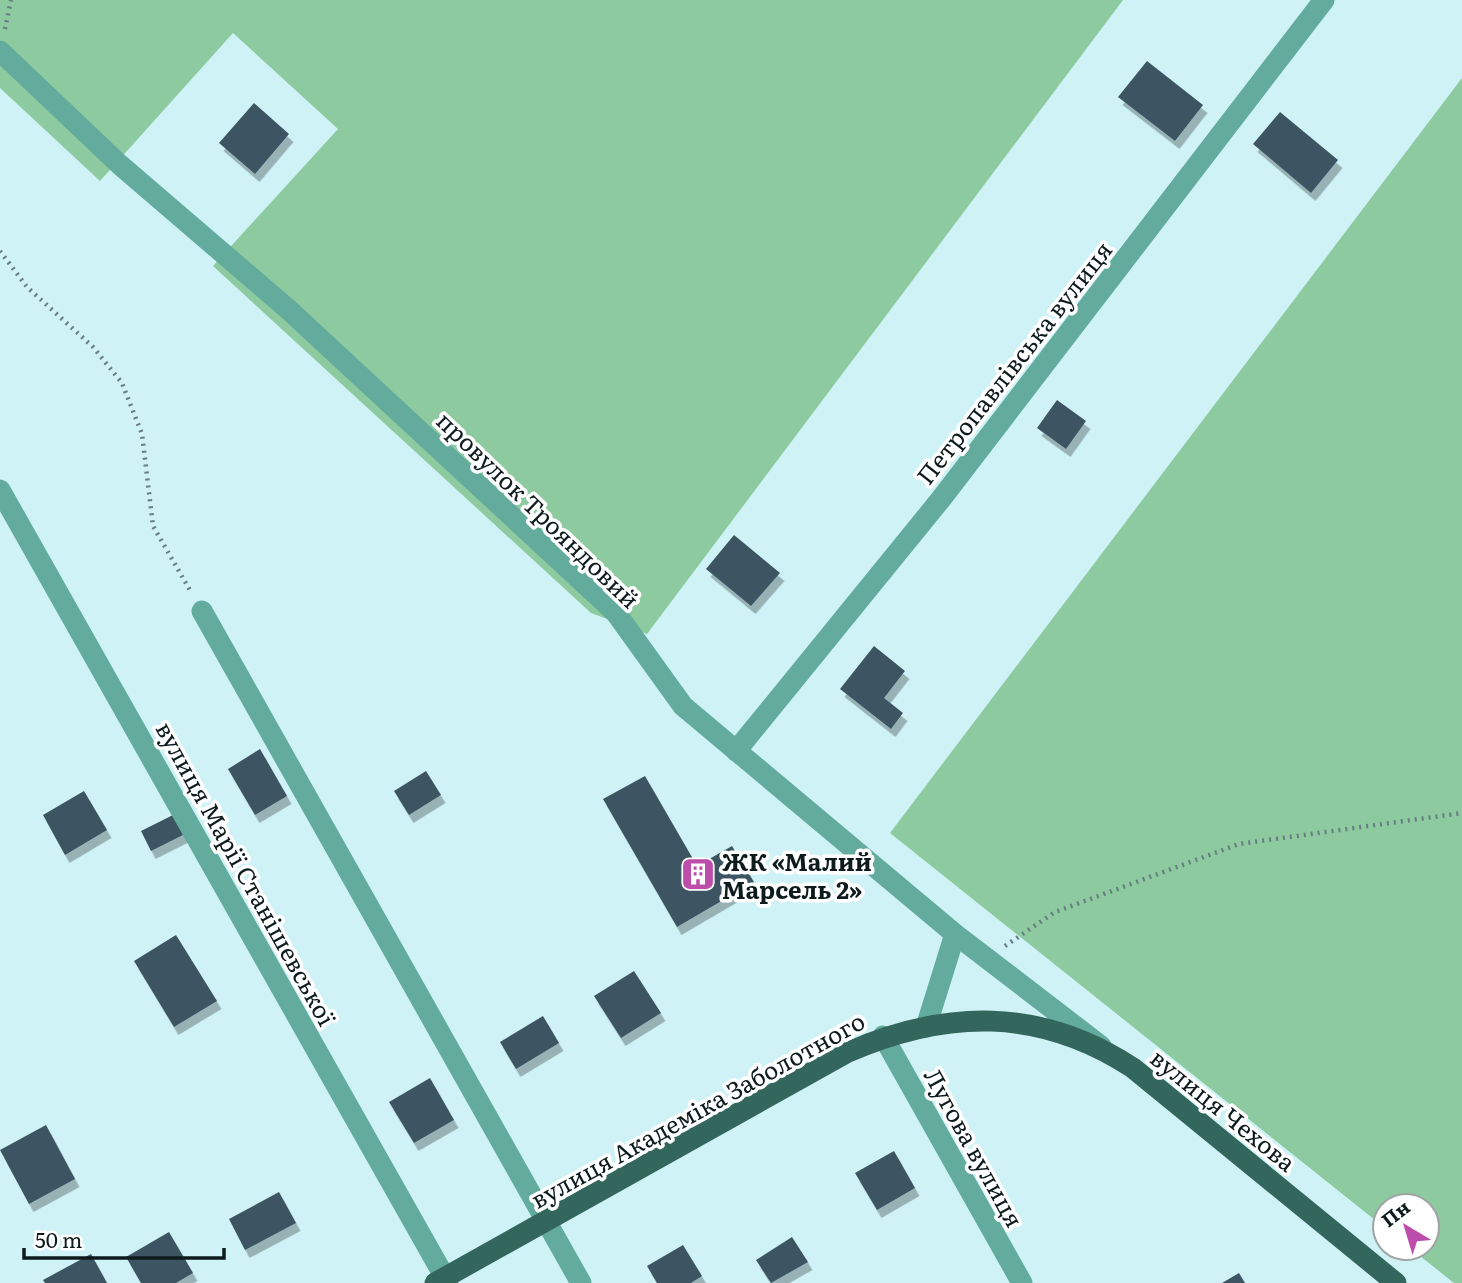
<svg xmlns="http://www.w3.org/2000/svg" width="1462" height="1283" font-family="Literata,serif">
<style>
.green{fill:#8ecaa0}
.building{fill:#3c5563;filter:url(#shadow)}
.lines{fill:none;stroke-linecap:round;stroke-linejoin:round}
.path{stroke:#677e81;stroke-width:4.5;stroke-dasharray:2 5;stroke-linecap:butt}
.street{stroke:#63ab9d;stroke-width:21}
.primary{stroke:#33665c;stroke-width:21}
.labels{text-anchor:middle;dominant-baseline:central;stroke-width:7;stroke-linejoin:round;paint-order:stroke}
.street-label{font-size:24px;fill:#0e1b1c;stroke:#fff}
.poi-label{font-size:24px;font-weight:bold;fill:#0e1b1c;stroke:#fff;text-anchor:start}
</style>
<defs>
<filter id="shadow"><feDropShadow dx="4.5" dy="8" stdDeviation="0" flood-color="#0004"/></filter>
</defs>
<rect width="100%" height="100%" fill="#cff2f7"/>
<g class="green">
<path d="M0,0h1123l-476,634 -56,-21 -378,-347 125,-137 -105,-96 -133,148 -100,-93z"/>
<path d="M1462,78v1205h-8l-44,-35h17v-42h-42v22l-495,-395z"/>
</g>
<g class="building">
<path d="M1147,61l56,44 -28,36 -57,-44z"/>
<path d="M254,103l35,31 -34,40 -36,-31z"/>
<path d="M1280,112l58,48 -27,33 -58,-49z"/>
<path d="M1057,400l29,21 -20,28 -29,-21z"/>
<path d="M734,535l46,38 -29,33 -45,-37z"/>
<path d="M874,646l31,25 -21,27 19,15 -12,16 -51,-40z"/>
<path d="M260,749l27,47 -32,19 -27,-46z"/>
<path d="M426,771l15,24 -32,20 -15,-24z"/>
<path d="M645,776l52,90 35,-20 22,36 -77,45 -74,-128z"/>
<path d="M84,791l23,39 -42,25 -22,-40z"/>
<path d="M179,812l10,20 -38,19 -10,-20z"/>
<path d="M176,935l41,66 -43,26 -40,-66z"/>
<path d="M634,971l27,42 -40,25 -27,-42z"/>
<path d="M543,1016l16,27 -43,26 -16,-27z"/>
<path d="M430,1078l24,42 -40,23 -25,-41z"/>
<path d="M46,1125l29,54 -46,25 -29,-54z"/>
<path d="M894,1151l21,37 -38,22 -22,-37z"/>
<path d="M279,1192l17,31 -51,27 -16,-31z"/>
<path d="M169,1232l24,41 -17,10h-35l-15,-26z"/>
<path d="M792,1237l16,25 -37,21 -15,-23z"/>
<path d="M683,1245l19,31 -11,7h-34l-10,-17z"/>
<path d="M91,1254l16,29h-62l-2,-3z"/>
<path d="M1239,1273l6,10h-23z"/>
</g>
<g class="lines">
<g class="path">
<path d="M5,29l6,-29"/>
<path d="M0,251l27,36 66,60 29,36 20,51 11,92 38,66"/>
<path d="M1005,946l50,-34 184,-68 223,-31"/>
</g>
<g class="street">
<path d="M0,51l119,113 170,146 327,303 67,93 272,228 146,112"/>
<path d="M0,490l448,793"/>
<path d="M202,611l379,672"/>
<path d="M736,751l205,-252 383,-499"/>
<path d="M926,1027l29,-93"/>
<path d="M883,1036l139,247"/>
</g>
<path class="primary" d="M435,1283l411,-230c100,-44 194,-46 287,15l263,215"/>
</g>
<defs>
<g id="building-square" transform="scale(1.75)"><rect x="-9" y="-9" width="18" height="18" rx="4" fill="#bd4daa" stroke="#fff"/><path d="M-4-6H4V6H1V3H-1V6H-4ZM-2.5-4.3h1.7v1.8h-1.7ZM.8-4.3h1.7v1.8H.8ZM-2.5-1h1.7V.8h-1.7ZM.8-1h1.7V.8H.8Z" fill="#fff"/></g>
</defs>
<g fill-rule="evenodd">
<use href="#building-square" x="698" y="874"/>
</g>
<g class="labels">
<g class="street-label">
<text transform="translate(1013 362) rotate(-52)">Петропавлівська вулиця</text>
<text transform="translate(539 509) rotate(44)">провулок Трояндовий</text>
<text transform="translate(247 873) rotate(61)">вулиця Марії Станішевської</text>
<text transform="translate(697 1109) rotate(-29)">вулиця Академіка Заболотного</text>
<text transform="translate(1224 1109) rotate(39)">вулиця Чехова</text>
<text transform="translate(975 1147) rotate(61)">Лугова вулиця</text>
</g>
<g class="poi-label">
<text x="722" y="860">ЖК «Малий<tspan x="722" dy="28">Марсель 2»</tspan></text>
</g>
</g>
<g transform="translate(1406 1227) rotate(322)"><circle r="33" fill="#ffffff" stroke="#9fa4a4" stroke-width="2"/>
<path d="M0-5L12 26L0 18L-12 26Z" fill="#bd4daa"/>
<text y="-10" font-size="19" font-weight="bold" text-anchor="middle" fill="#0e1b1c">Пн</text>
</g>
<path d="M24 1248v10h200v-10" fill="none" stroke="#0e1b1c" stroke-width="3.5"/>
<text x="35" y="1248" font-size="21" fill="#0e1b1c" stroke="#ffffff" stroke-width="5" paint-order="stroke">50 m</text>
</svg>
